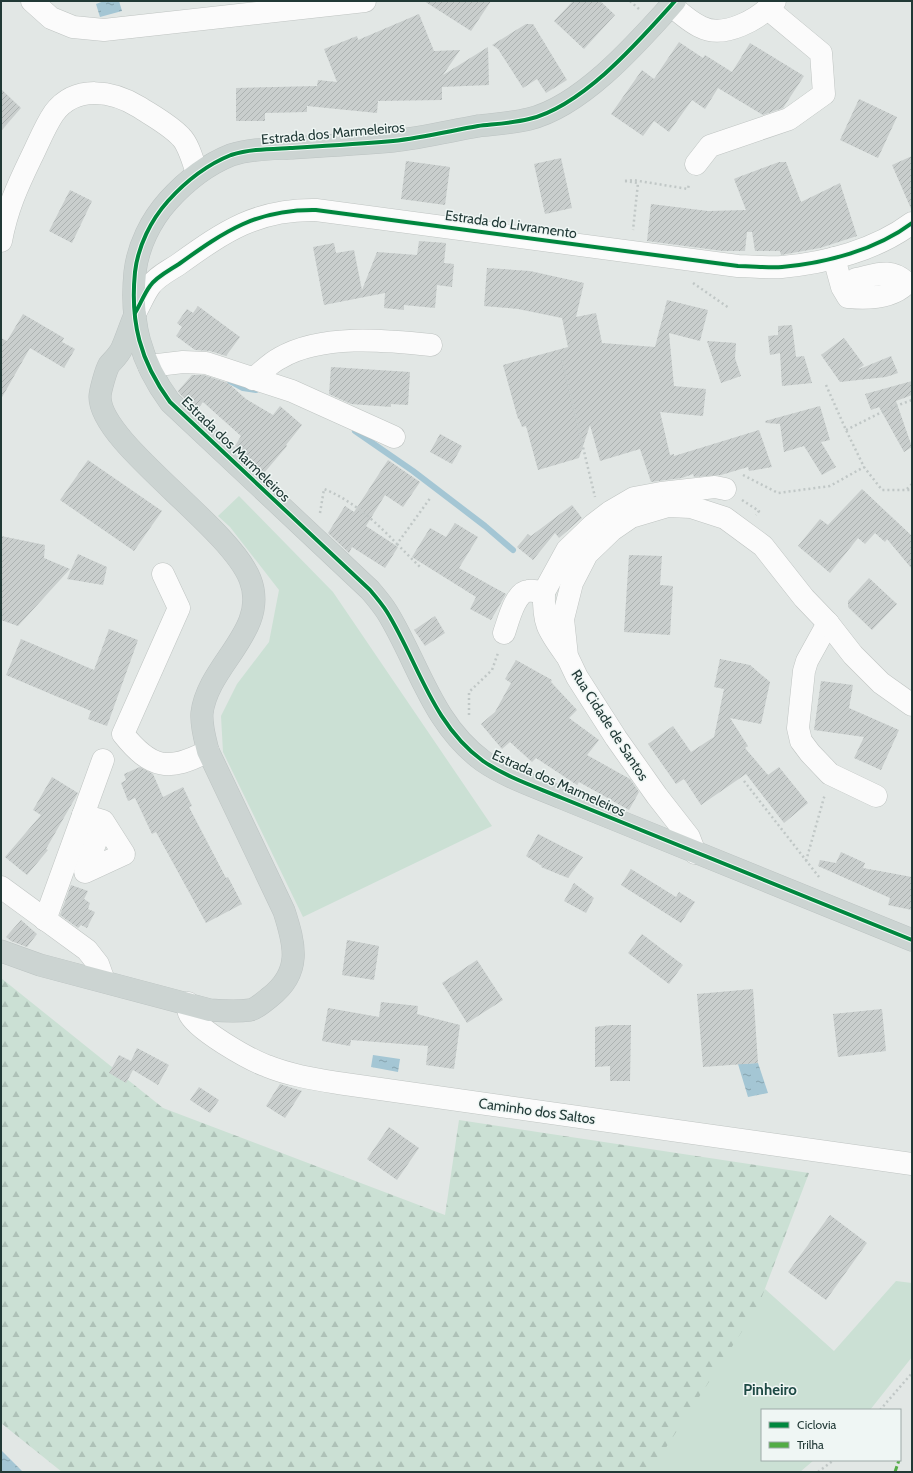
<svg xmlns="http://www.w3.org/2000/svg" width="913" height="1473" font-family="Cabin,sans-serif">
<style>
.green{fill:#cbe0d4}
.forest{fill:url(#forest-firs)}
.water{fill:url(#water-ripples)}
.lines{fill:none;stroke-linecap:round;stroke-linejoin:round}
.stream{stroke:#a4c6d4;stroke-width:6}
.building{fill:url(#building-hatch)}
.minor-casing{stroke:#bfc4c2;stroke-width:23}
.major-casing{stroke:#bcc3c2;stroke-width:23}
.path{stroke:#c0c7c6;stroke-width:2.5;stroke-dasharray:2 3;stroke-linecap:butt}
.minor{stroke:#fbfbfb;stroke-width:22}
.major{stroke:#ccd4d2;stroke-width:22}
.quiet{stroke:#52ac45;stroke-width:3;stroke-dasharray:6 3;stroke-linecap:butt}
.cycleway-casing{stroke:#eff6f4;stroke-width:6}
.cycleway{stroke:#00873e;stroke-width:4}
.labels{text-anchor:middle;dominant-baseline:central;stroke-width:3;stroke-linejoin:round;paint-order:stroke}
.street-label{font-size:14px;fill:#213936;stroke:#eff6f4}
.neighbourhood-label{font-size:15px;font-weight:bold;fill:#1e4a45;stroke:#eff6f4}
</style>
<defs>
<pattern id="forest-firs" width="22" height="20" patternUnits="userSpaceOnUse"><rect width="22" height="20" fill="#cbe0d4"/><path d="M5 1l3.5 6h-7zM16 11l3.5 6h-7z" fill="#aec1b7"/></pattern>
<pattern id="water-ripples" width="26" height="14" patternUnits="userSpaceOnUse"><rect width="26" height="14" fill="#a4c6d4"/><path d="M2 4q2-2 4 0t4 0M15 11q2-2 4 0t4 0" fill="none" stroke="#85a2ad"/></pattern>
<pattern id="building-hatch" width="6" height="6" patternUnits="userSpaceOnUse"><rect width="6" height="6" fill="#c9cecd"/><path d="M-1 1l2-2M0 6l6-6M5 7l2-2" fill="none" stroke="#acb2b1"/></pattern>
</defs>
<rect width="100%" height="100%" fill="#e2e7e5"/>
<g class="green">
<path d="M239,496l94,96 159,234 -189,91 -80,-165 -2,-36 16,-32 32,-42 10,-52 -49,-63 -12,-11z"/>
<path d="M896,1281l16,2v74l-42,53h-108v50h52l-14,12h-152l117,-183 69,62z"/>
</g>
<path class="forest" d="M1,978l162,130 282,107 14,-95 350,53 -51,134 -108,165h-588l-61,-49z"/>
<g class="water">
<path d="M104,1h15l3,10 -22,6 -4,-13z"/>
<path d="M373,1055l27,4 -2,13 -27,-5z"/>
<path d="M758,1063l10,30 -20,4 -10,-33z"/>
<path d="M1,1450l22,22h-22z"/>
</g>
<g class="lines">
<g class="stream">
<path d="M230,381l13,7 13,2"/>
<path d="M355,431l58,40 72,55 28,24"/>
</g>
</g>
<g class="building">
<path d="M424,1h67l-20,30z"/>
<path d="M573,1h27l15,14 -31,34 -30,-28z"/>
<path d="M419,14l15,37 26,-1 -17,25 45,-28 1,38 -47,2v13l-64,1 -1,12 -70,-7v6l-42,1v8h-29v-33l81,-2 1,-6 19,2 -13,-33 33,-13 1,4z"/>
<path d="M526,24h7l34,56 -21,13 -9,-14 -14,9 -25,-39 -6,-4z"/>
<path d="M679,42l24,16 2,-3 27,17 18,-29 54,33 -21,32 -20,7 -45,-27 -13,21 -13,-9 -23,32 -15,-11 -11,15 -32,-22 31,-44 12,9z"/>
<path d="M1,89l20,19 -20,23z"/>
<path d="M859,99l38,18 -19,41 -38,-18z"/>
<path d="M912,156v55l-20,-46z"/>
<path d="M561,158l11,50 -27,6 -11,-50z"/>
<path d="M406,161l44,6 -5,38 -44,-6z"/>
<path d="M779,162h7l15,40 39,-19 17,53 -37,12 -39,7 -1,-4h-25l-3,-19h-5l-2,19h-22l-76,-10 4,-37 57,7 38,-1 -12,-31 2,-1z"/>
<path d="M70,190l22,11 -20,42 -23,-12z"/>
<path d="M419,241l27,2 -2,20 10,1 -2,23 -15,-2 -2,23 -31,-3v5l-20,-2 1,-15 -61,12 -11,-58 21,-4 2,10 18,-3 8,40 15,-38 40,3z"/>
<path d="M487,268l43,3 54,12 -8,34 20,-4 6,30 53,4 12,-47 41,10 -8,31 -31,-8 5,53 32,3 -3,27 -43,-4 10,43 4,-1v2l85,-26 13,37 -23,4 -1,-4 -27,8 -27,2 -1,-3 -11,4 -31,4 -11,-33 -40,12 -10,-36 -11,33 -41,12 -12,-44 -4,1 -3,-8h-1l-15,-54 65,-18 -6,-29 -44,-9 -34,-3z"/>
<path d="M198,306l42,31 -14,19 -16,-5 -15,-1 -19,-14 6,-9 -5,-4 10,-14 6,4z"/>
<path d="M23,314l41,24 -2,4 13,7 -11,19 -34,-20 -29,51v-61l6,3z"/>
<path d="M792,325l4,32 8,-1 8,27 -30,3 -2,-33 -10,2 -2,-19 10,-1v-9z"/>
<path d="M844,338l20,27 -7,5 34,-14 7,17 -12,4 -46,5 -19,-27z"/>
<path d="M707,341l29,2 -1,15 6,18 -20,7z"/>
<path d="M331,367l79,5 -2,33 -17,-1v3l-40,-3 -22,-10z"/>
<path d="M192,375h12l24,8 18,16 27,16 7,-9 22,19 -16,20 1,1 -23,27 -29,-27 6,-10 -38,-34 -6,8 -17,-16 -2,-3z"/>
<path d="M912,381v14l-16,6 16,46 -8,5 -25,-45 -8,3 -6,-16z"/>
<path d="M820,406l10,34 -9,2 15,25 -14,8 -18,-29 -20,6 -4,-28 -14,-1 -1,-2z"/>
<path d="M440,434l22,12 -10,18 -22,-12z"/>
<path d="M88,460l74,51 -28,40 -74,-51z"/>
<path d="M388,460l32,22 -17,25 -18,-12 -19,31 32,21 -13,21 -33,-21 -3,6 -21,-20 17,-27 9,6z"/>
<path d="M862,489l50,47v33l-25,-30 -2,3 -10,-9 -10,11 -7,-6 -28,35 -32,-27 22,-27 8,6z"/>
<path d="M572,505l10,13 -23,20 -4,-5 -22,27 -16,-13 11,-13 3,2z"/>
<path d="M455,523l23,14 -19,31 47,26 -15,26 -21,-11 6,-12 -64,-40 18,-29 16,9z"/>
<path d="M1,536l44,9 -1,13 26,11 -52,57 -17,-6z"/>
<path d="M78,554l29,13 -4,18 -36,-6z"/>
<path d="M629,555l33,1 -2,29 13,1 -3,49 -46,-3z"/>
<path d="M869,578l28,26 -25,26 -24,-23v-6z"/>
<path d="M435,616l10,17 -20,13 -11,-16z"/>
<path d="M109,629l29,11 -31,86 -19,-7 3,-8 -85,-36 15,-36 73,31z"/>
<path d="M720,659l30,6 20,17 -9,42 -31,-6 18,28 -3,2 23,27 11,-8 29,36 -24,20 -38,-49 -45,31 -17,-26 -8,5 -28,-40 25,-18 18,26 23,-15 10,-48 -10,-2z"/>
<path d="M516,660l36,20 -1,2 26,28 -8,8 30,22 -12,15 43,24 9,13 -10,18 -50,-28 -2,3 -41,-27 -4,4 -22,-20 -8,7 -21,-25 14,-12 16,-29 -6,-4z"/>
<path d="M821,681l32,4 -4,23 50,22 -18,40 -27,-12 10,-21 -50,-7z"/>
<path d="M140,767l13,7 10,23 20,-10 9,19 -3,1 37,71 2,-1 14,27 -36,19 -50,-91 -4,2 -17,-36 -7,3 -7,-18 5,-3 -2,-6z"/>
<path d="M52,777l26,16 -32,56 2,1 -21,25 -22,-18 36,-42 -8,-5z"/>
<path d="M538,834l45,23 -15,21 -27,-11 1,-1 -16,-10z"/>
<path d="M841,852l24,11 -2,5 49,9v33l-24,-5 2,-7 -72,-32 2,-6 16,3z"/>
<path d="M631,869l45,28 3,-5 16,10 -14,21 -60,-38z"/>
<path d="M574,883l20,15 -8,15 -22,-12z"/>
<path d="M71,885l17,6 -4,8 6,4 -2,6 7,3 -8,16 -6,-3 -3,3 -18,-13z"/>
<path d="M21,920l16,14 -10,13 -16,-6 -5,-4z"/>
<path d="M642,934l41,31 -14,19 -41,-31z"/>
<path d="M347,940l32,6 -5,34 -32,-5z"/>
<path d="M477,960l26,40 -36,23 -25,-40z"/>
<path d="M753,989l5,74 -55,4 -6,-73z"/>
<path d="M381,1002l37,4 -1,8 43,11 -6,44 -28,-4 2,-19 -77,-6 -1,6 -28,-5 6,-33 51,9z"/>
<path d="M882,1009l4,42 -48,6 -5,-43z"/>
<path d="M611,1025h20l-1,56h-20v-15l-15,1v-40z"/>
<path d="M137,1048l32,17 -11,20 -25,-15 -7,13 -17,-10 10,-18 12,6z"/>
<path d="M280,1084l22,7 -17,27 -19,-12z"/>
<path d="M199,1087l20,13 -9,13 -20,-13z"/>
<path d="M389,1127l30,21 -22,32 -30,-21z"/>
<path d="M830,1215l37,28 -41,57 -38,-28z"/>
</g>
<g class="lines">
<g class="minor-casing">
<g id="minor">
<path d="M32,1l19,17 22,9 31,3 261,-29"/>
<path d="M671,5c9,8 19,17 30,22 23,12 59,-8 74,-26"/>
<path d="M696,164l14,-18 79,-27 35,-25 -3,-41 -53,-44"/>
<path d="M1,241c6,-32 16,-54 30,-83 7,-14 14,-32 23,-45 22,-29 59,-22 85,-6 14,9 31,18 42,30 8,8 12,25 16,36"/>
<path d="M834,258l8,29 6,10c20,2 45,1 59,-14 -17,-16 -31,-8 -51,-4"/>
<path d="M135,313c5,-8 9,-19 15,-27 6,-9 20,-16 29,-22 46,-33 78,-55 137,-54l422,56c15,0 30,2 44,1 44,-4 94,-17 130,-44"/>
<path d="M149,366l34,-4 23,1 86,28 102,46"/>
<path d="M253,379c9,-7 17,-16 27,-21 41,-24 105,-18 151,-13"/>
<path d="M163,574l16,34 -56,126c28,35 46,38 85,17"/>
<path d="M544,592c-1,32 4,38 22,63"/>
<path d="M828,623l-21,38 -3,10 -6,57 3,13 9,12 20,21 46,22"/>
<path d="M504,633c4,-11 11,-41 24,-42 5,-1 11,1 16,1l23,-42 26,-25 17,-13 24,-14 27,-5 54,-6 10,2"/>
<path d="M83,815l20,6 21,33 -39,18 18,-51"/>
<path d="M695,853l-6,-16 -32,-41 -41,-58 -39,-61 -10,-21 -4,-37 9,-36 15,-29 25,-24 19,-13 37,-11 23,1 34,11 38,28 41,52 24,25 25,32 28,28 31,22"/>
<path d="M1,887l86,63 11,14 6,17"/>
<path d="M45,920l58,-160"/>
<path d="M188,1003c0,3 0,7 1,10 6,16 61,47 78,53 22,9 47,13 71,17l574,81"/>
</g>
</g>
<g class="major-casing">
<g id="major">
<path d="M675,1c-36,40 -92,105 -146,118 -16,4 -34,5 -51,7 -28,5 -57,12 -85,15 -34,3 -69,5 -103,7 -20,1 -40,1 -59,7 -25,10 -45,26 -63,46 -17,19 -30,45 -33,71 -5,50 5,89 35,130l200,188c6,7 12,14 17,22 31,50 45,112 96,149 23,16 53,26 79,37l350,142"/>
<path d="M1,951l39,14 170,45c13,1 26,2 40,0 6,-1 15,-9 20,-13 32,-25 25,-52 14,-86l-76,-160c-3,-12 -7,-25 -6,-38 6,-49 68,-83 48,-134 -21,-53 -150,-136 -150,-182 0,-6 6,-27 9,-32 4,-5 10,-10 13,-17 5,-11 8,-22 13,-33"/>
</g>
</g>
<g class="path">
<path d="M630,1l9,8"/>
<path d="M625,181l8,-1 55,9 1,-5"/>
<path d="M625,181l13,2 -5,47"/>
<path d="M693,283l36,25"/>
<path d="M562,360l33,137"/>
<path d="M826,385l20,45 18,37 18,23h30"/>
<path d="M846,430l42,-21 24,-9"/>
<path d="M743,475l35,18 52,-7 34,-19"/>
<path d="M907,489l5,-5"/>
<path d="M742,500l17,11 -3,4"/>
<path d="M320,513l4,-24c28,11 53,34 73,55l34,-47"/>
<path d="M397,544l23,23"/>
<path d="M469,715v-23l23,-22 6,-17"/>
<path d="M744,781l75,96"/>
<path d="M806,861l19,-67"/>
<path d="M880,1410l32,-37"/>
<path d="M818,1472l16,-12"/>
</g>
<use href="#minor" class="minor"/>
<use href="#major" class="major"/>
<path class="quiet" d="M895,1472l4,-12"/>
<g class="cycleway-casing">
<g id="cycleway">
<path d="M675,1c-36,40 -92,105 -146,118 -16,4 -34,5 -51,7 -28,5 -57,12 -85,15 -34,3 -69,5 -103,7 -20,1 -40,1 -59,7 -25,10 -45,26 -63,46 -17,19 -30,45 -33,71 -5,50 5,89 35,130l200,188c6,7 12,14 17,22 31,50 45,112 96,149 23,16 53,26 79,37l350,142"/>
<path d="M135,313c5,-8 9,-19 15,-27 6,-9 20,-16 29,-22 46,-33 78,-55 137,-54l422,56c15,0 30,2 44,1 44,-4 94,-17 130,-44"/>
</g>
</g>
<use href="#cycleway" class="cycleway"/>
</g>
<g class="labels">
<g class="street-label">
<text transform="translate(333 133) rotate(-5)">Estrada dos Marmeleiros</text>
<text transform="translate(511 224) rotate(8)">Estrada do Livramento</text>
<text transform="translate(236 449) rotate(44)">Estrada dos Marmeleiros</text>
<text transform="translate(610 725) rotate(57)">Rua Cidade de Santos</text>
<text transform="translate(559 783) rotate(24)">Estrada dos Marmeleiros</text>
<text transform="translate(537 1111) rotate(8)">Caminho dos Saltos</text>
</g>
<g class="neighbourhood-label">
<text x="770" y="1390">Pinheiro</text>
</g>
</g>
<rect width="913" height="1473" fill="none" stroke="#213936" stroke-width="4"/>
<rect x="761" y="1409" width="140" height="52" fill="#eff6f4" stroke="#9daaa8"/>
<rect x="769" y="1422" width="20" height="6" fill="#00873e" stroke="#9daaa8"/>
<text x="797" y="1429" font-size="12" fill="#213936">Ciclovia</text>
<rect x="769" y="1442" width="20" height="6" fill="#52ac45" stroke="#9daaa8"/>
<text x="797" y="1449" font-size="12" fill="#213936">Trilha</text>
</svg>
